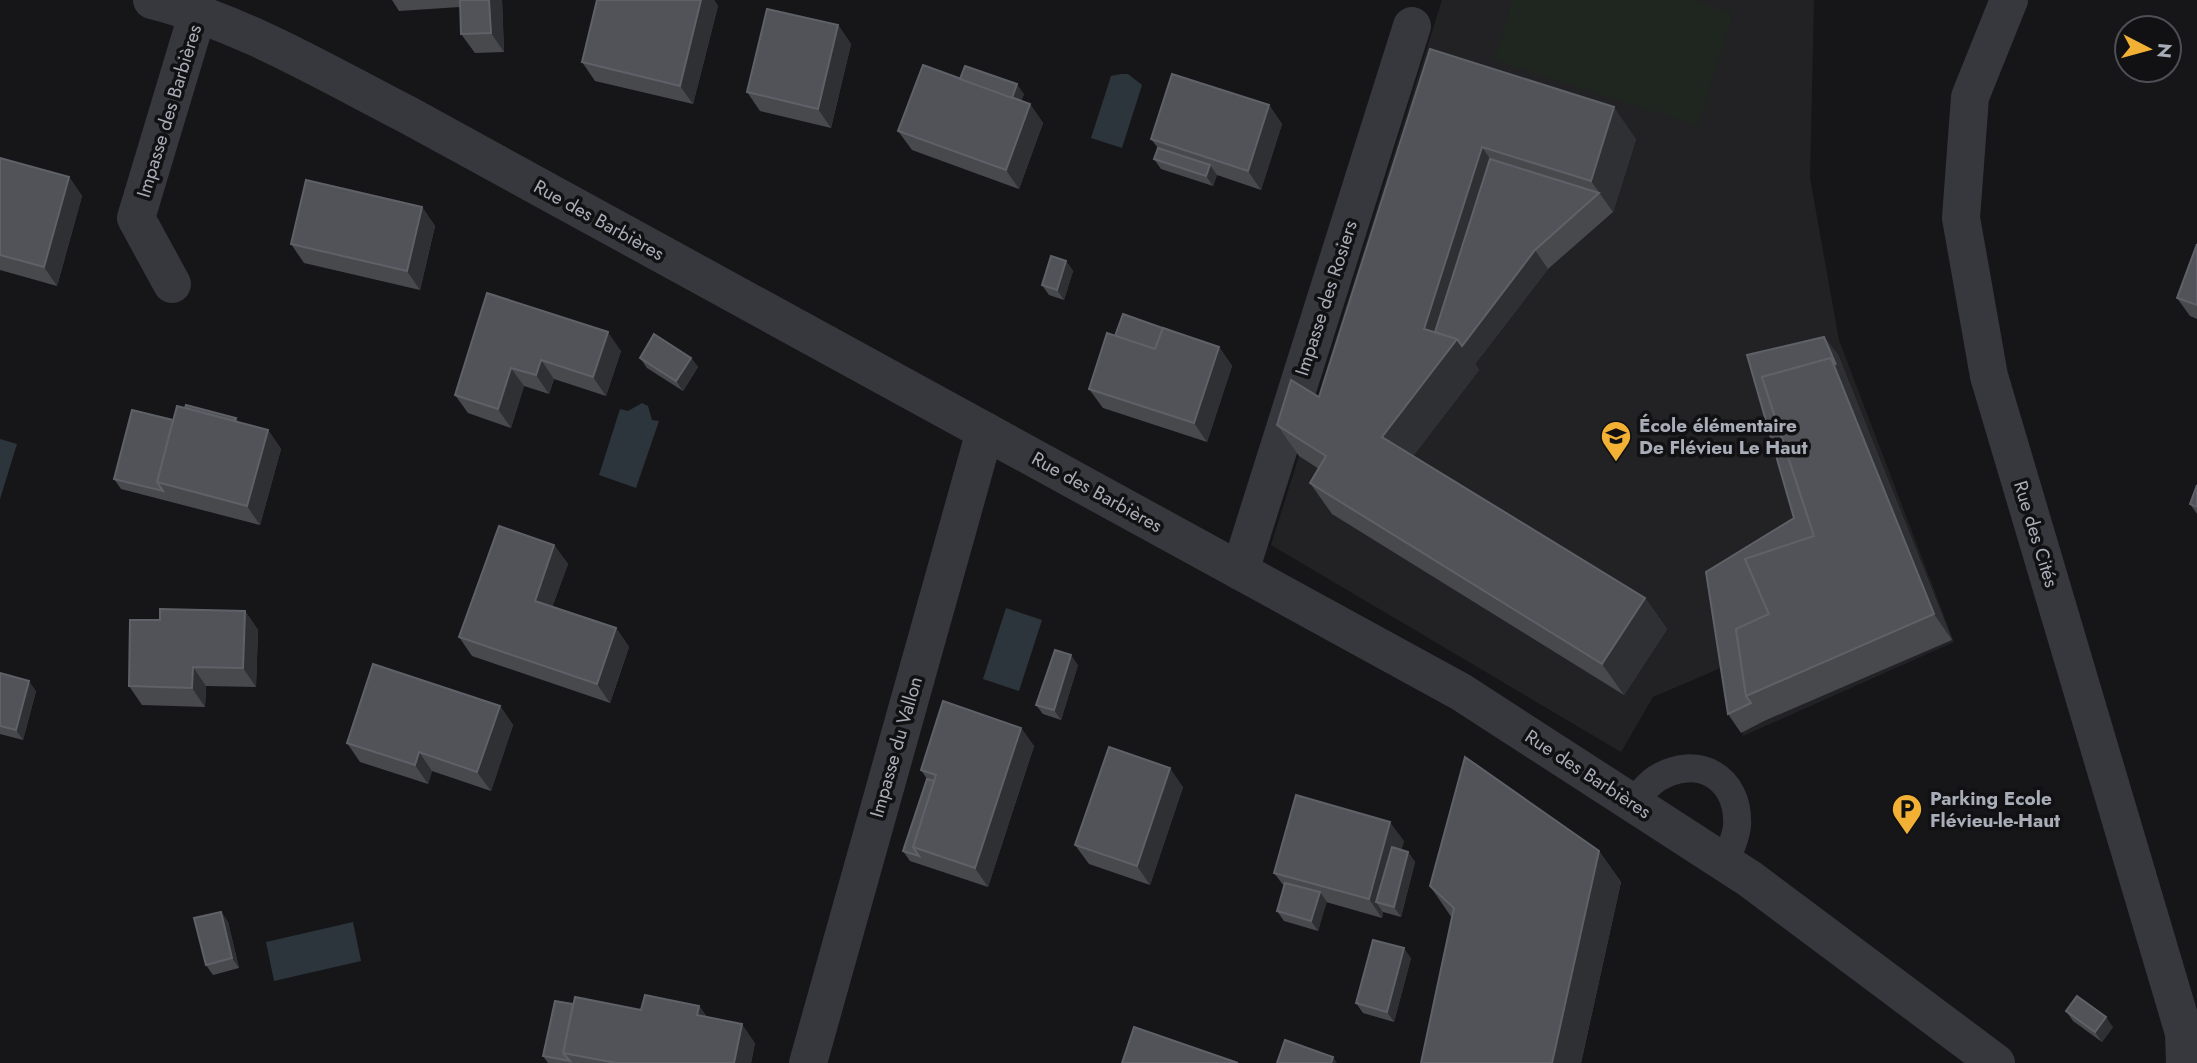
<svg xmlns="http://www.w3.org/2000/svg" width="2197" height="1063" font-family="Jost,sans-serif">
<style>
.built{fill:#222225}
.green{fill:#1e261f}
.water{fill:#2c353c}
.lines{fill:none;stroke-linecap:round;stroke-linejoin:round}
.lane{stroke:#37383d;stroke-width:28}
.street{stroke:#37383d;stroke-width:38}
.wall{fill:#47494d}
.shaded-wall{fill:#2f3033}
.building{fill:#525359;stroke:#5f6168;stroke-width:2}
.labels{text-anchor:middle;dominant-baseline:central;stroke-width:7;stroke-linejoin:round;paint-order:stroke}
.street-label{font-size:19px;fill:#a8adb8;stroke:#111113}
.poi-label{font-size:19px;font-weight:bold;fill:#a8adb8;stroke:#111113;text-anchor:start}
</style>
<rect width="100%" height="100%" fill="#161618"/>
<path class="built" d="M1442,0h372l-4,178 29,162 115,302 -211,94 -13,-72 -77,33 -32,55 -350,-207z"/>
<path class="green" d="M1513,0h180l40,13 -35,113 -204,-66z"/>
<g class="water">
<path d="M1121,74h7l14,11 -20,63 -31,-10 20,-62z"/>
<path d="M642,403l6,3 4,14 7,1 -23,67 -37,-13 21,-66 8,2z"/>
<path d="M0,439l17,5 -17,55z"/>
<path d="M1006,608l36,12 -23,71 -36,-12z"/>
<path d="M353,922l8,39 -87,20 -8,-39z"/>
</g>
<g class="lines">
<path class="lane" d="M1633,803c7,-8 14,-18 23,-24 41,-26 84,-2 81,47 -1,12 -8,26 -12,37"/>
<g class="street">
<path d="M152,0c91,23 172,72 256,115l1053,577 289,187 246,184"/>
<path d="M2009,0l-39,97 -9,121 28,158 195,657 1,30"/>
<path d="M172,284l-36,-66 62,-206"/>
<path d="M1240,571l172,-545"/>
<path d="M808,1063l177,-632"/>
</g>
</g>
<g class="wall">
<path d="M392,0h110l2,52 -29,1 -14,-19 -1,-27 -61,4z"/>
<path d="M597,0h117l4,6 -25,98 -98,-23 -13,-19z"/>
<path d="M838,25l13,19 -20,84 -71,-17 -13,-19z"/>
<path d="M1430,49l206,90 -23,73 -65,57 -73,95 4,6 -66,86 232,142 22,31 -43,66 -292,-181 -22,-31 9,-14 -20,-13 -22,-31 42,-28z"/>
<path d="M960,79l64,15 -3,7 9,3 13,19 -24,66 -107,-39 -14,-19z"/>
<path d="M1269,105l13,19 -21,66 -44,-15 -4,11 -52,-17 -7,-10 4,-11 -7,-9z"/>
<path d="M0,158l69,19 13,19 -25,90 -57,-16z"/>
<path d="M422,207l13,19 -15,64 -116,-27 -13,-19z"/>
<path d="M2197,244v75l-7,-3 -13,-18z"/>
<path d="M1066,261l7,10 -9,29 -15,-5 -7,-10z"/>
<path d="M487,293l134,58 -15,45 -52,-17 -5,15 -25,-8 -13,42 -43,-15 -13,-18z"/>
<path d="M1115,336l104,11 13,19 -25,76 -104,-34 -14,-19z"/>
<path d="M1824,337l14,18 114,285 -188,81 -23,12 -13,-19 66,-196z"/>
<path d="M640,358h51l7,9 -15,24 -36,-23z"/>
<path d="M236,418l3,5 29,7 13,19 -21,76 -139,-36 -7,-10z"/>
<path d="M2197,485v29l-7,-10z"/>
<path d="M554,545l14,19 -16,43 64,21 13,19 -19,56 -138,-47 -13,-19z"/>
<path d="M245,611l13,19 -2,57 -50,-1 -1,21 -63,-2 -13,-19 31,-66z"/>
<path d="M1078,665l-17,55 -18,-6 -7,-9z"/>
<path d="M0,673l36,18 -13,49 -23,-6z"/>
<path d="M500,706l13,19 -22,66 -59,-20 -4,13 -68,-22 -13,-19z"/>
<path d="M1021,728l13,18 -46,141 -78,-26 -7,-10 24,-72 -6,-9z"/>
<path d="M1183,787l-33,98 -61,-21 -14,-19z"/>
<path d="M1404,841l-3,9 7,2 7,10 -14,55 -18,-5 -1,6 -56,-16 -8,29 -34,-10 -7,-10 7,-25 -10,-13z"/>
<path d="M1599,851l22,31 -40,181h-160l31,-145 -22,-32z"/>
<path d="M221,912l7,10 11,46 -26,7 -7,-10z"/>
<path d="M1411,958l-17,64 -31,-9 -7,-10z"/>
<path d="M573,1004l68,6 58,-4 8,11 48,26 -4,20h-203l-5,-7z"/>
<path d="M2066,1011l47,16 -11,15 -29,-21z"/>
</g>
<g class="shaded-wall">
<path d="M489,0h13l2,52 -13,-19z"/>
<path d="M701,0h13l4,6 -25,98 -13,-18z"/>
<path d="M838,25l13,19 -20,84 -13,-19z"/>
<path d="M1017,84l7,10 -8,20 -7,-10z"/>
<path d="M1030,104l13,19 -24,66 -13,-19z"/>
<path d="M1269,105l13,19 -21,66 -13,-19z"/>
<path d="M1614,107l22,32 -23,73 -22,-31z"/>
<path d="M1482,147l21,31 -46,161 78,-89 13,19 -73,95 4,6 -75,98 -22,-31 42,-108z"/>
<path d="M1210,165l7,10 -4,11 -7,-10z"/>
<path d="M69,177l13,19 -25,90 -13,-19z"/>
<path d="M422,207l13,19 -15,64 -13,-19z"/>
<path d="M1066,261l7,10 -9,29 -7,-10z"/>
<path d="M608,332l13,19 -15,45 -13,-19z"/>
<path d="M1824,337l14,18 114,285 -18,-26 -103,-256z"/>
<path d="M1219,347l13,19 -25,76 -13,-19z"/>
<path d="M691,358l7,9 -15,24 -7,-10z"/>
<path d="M541,360l13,19 -5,15 -13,-19z"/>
<path d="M511,368l13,18 -13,42 -13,-19z"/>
<path d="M268,430l13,19 -21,76 -13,-19z"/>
<path d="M554,545l14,19 -20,55 -13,-18z"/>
<path d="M1645,598l22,31 -43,66 -22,-31z"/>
<path d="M245,611l13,19 -2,57 -13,-19z"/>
<path d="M616,628l13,19 -19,56 -13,-19z"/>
<path d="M1071,655l7,10 -17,55 -7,-10z"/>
<path d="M193,667l13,19 -1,21 -13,-19z"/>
<path d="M29,681l7,10 -13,49 -7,-10z"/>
<path d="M500,706l13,19 -22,66 -14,-19z"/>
<path d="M1021,728l13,18 -46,141 -13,-19z"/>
<path d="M419,752l13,19 -4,13 -13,-19z"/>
<path d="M1170,768l13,19 -33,98 -13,-19z"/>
<path d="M1390,822l14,19 -18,63 -10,-2 7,10 -1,6 -13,-19z"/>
<path d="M1599,851l22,31 -40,181h-29z"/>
<path d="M1408,852l7,10 -14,55 -7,-10z"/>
<path d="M1320,892l7,10 -9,29 -7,-10z"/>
<path d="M221,912l7,10 11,46 -7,-10z"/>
<path d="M1404,948l7,10 -17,64 -7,-10z"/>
<path d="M699,1006l13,19 -15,-10z"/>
<path d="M2106,1017l7,10 -11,15 -7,-10z"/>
<path d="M742,1024l13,19 -4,20h-17z"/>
<path d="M1333,1057l4,6h-6z"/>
</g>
<g class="building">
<path d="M460,0h29l2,33 -30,1z"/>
<path d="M597,0h104l-21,86 -98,-24z"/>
<path d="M767,9l71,16 -20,84 -71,-17z"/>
<path d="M1430,49l184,58 -23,74 -109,-34 -58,182 33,10 -75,98 263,161 -43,66 -292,-181 16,-27 -49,-31 14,-45 28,17z"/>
<path d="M923,65l107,39 -24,66 -108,-39z"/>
<path d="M965,66l52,18 -5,14 -52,-19z"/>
<path d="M1172,74l97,31 -21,66 -97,-32z"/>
<path d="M1158,148l52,17 -4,11 -52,-17z"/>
<path d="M0,158l69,19 -25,90 -44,-12z"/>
<path d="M1490,159l109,34 -64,57 -73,96 -5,-7 -22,-7z"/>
<path d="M306,180l116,27 -15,64 -116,-27z"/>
<path d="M2197,244v61l-20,-7z"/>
<path d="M1051,256l15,5 -9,29 -15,-5z"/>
<path d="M487,293l121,39 -15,45 -52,-17 -5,15 -25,-7 -13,41 -43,-14z"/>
<path d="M1123,314l48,17 -8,-3 -8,21 -40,-13z"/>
<path d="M1163,328l56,19 -25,76 -105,-34 18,-56 48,16z"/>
<path d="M654,334l37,24 -15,23 -36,-23z"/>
<path d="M1824,337l12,28 -5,-7 -69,19 52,159 -69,23 24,55 -33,15 10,67 5,7 -23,11 -22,-142 88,-54 -47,-163z"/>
<path d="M1831,358l103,256 -188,82 -10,-67 33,-15 -24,-55 69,-23 -52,-159z"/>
<path d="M186,405l50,13 -2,3 -49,-13z"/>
<path d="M177,406l91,24 -21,76 -90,-24z"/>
<path d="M132,410l41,10 -16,62 6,9 -49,-12z"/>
<path d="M2197,485v22l-7,-3z"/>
<path d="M499,526l55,19 -19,56 81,27 -19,56 -138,-47z"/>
<path d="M160,609l85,2 -2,57 -50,-1 -1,21 -63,-2 1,-66h30z"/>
<path d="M1055,650l16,5 -17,55 -18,-5z"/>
<path d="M373,664l127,42 -23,66 -58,-20 -4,13 -68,-22z"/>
<path d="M0,673l29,8 -13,49 -16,-4z"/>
<path d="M943,701l78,27 -46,140 -62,-21 23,-72 -15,-5z"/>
<path d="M1109,747l61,21 -33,98 -62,-21z"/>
<path d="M1465,757l134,94 -47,212h-131l33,-155 -24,-22z"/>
<path d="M927,779l7,2 -21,66 6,9 -16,-5z"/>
<path d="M1296,795l94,27 -21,77 -95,-26z"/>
<path d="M1392,847l16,5 -14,55 -18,-5z"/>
<path d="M1285,883l35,9 -9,29 -34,-10z"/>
<path d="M221,912l11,46 -26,7 -12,-47z"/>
<path d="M1373,940l31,8 -17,64 -31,-9z"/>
<path d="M645,995l54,11 -2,9 45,9 -8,39h-118l-53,-10 12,-56 66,13z"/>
<path d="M2077,996l29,21 -11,15 -29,-21z"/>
<path d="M555,1001l18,3 -10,49 7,8 -27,-5z"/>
<path d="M1134,1027l104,36h-116z"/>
<path d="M1285,1040l48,17 -2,6h-54z"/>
</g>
<defs>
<g id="school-pin" transform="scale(1.575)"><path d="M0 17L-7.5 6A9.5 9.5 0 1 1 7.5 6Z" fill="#f2b134" stroke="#111113"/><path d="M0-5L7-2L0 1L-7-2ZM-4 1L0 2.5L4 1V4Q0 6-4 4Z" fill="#111"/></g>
<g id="parking-pin" transform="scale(1.575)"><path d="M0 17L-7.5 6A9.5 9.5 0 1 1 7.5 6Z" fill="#f2b134" stroke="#111113"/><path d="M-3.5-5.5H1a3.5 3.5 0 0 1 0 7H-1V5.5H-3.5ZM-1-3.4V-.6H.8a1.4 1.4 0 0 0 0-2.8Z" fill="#111"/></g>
</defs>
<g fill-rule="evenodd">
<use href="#school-pin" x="1616" y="436"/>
<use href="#parking-pin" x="1907" y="809"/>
</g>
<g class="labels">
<g class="street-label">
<text transform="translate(169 111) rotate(-73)">Impasse des Barbières</text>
<text transform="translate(599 220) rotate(29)">Rue des Barbières</text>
<text transform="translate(1326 298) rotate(-72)">Impasse des Rosiers</text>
<text transform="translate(1097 492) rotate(29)">Rue des Barbières</text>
<text transform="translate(2036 534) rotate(73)">Rue des Cités</text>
<text transform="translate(896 747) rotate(-74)">Impasse du Vallon</text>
<text transform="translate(1588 774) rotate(33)">Rue des Barbières</text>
</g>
<g class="poi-label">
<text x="1639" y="425">École élémentaire<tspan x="1639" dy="22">De Flévieu Le Haut</tspan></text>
<text x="1930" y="798">Parking Ecole<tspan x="1930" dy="22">Flévieu-le-Haut</tspan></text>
</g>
</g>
<g transform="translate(2148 49) rotate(96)"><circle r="33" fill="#111113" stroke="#4d4f55" stroke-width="2"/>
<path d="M0-5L12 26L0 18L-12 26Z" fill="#f2b134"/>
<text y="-10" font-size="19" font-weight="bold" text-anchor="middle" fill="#a8adb8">N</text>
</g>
</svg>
